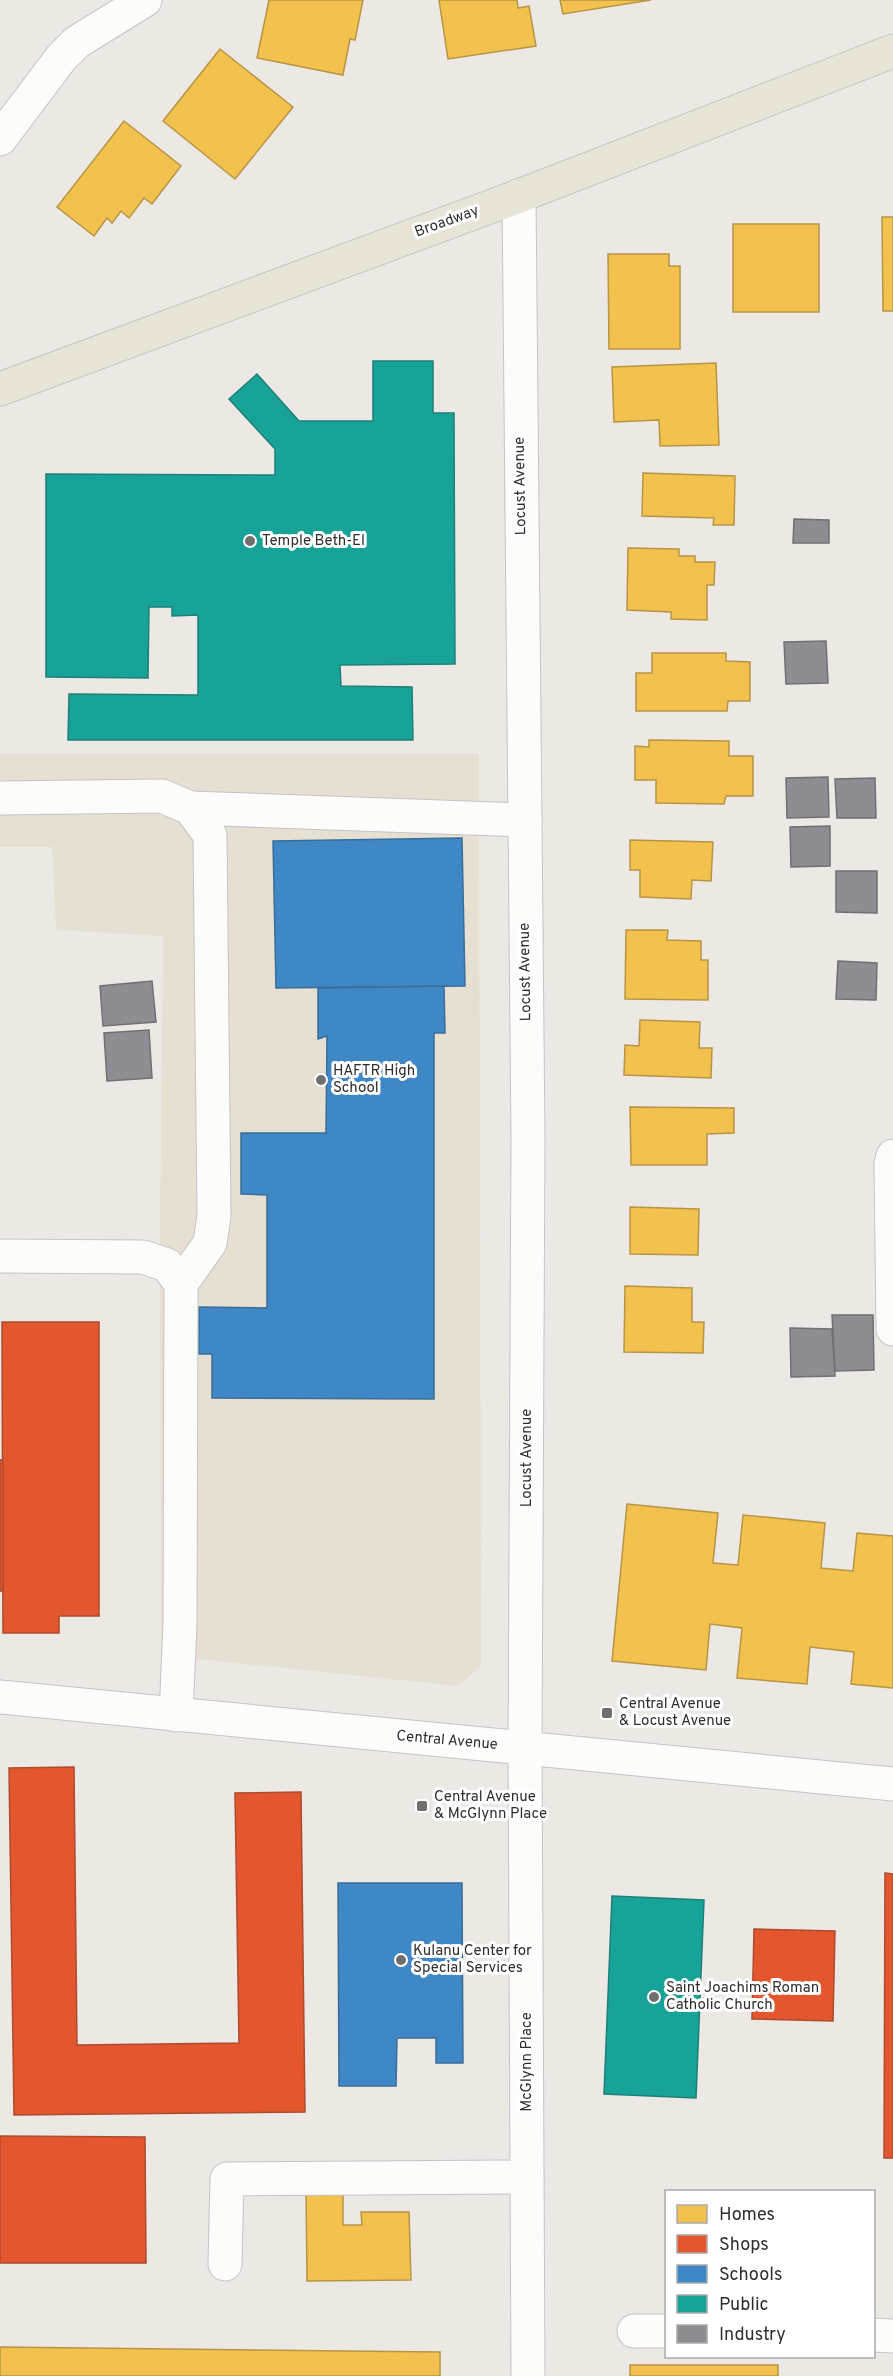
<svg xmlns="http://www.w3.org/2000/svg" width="893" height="2376" font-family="Overpass,sans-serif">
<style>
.education{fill:#e6e0d3}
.homes{fill:#f2c14e;stroke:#b79544;stroke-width:1.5}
.shops{fill:#e4572e;stroke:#ad4b2e;stroke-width:1.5}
.schools{fill:#3f88c5;stroke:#3a6d98;stroke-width:1.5}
.public{fill:#17a398;stroke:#1e8078;stroke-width:1.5}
.industry{fill:#8d8d92;stroke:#707074;stroke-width:1.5}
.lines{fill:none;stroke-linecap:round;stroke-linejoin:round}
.minor-casing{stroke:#c5c4c5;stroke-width:35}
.major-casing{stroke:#c6c5c4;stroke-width:35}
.minor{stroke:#fcfcfb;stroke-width:33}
.major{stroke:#e8e4d6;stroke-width:33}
.poi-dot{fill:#706f6e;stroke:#fff;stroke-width:2}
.labels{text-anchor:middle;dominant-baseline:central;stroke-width:6;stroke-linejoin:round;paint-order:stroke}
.street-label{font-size:15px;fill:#2e2e2e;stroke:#fff}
.poi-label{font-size:15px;fill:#2e2e2e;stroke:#fff;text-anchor:start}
</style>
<rect width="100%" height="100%" fill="#ece8e4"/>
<path class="education" d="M0,754h479l2,912 -23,20 -297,-31 -1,-430 3,-289 -107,-6 -4,-83h-52z"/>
<g class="homes">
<path d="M269,0h94l-8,40 -5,-1 -7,36 -86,-17z"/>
<path d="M439,0h78l1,8 11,-2 7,40 -88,13z"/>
<path d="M560,0h91l-88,14z"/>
<path d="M220,49l73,58 -58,72 -72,-58z"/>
<path d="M124,121l57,45 -29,38 -8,-6 -15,20 -8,-7 -9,12 -5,-5 -13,18 -37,-29z"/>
<path d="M882,217h11v94h-10z"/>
<rect x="733" y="224" width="86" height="88"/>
<path d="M608,254h61v12h11v83h-71z"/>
<path d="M716,363l3,82 -59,1 -1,-26 -45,2 -2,-55z"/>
<path d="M643,473l92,3 -1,49h-21l1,-7 -72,-2z"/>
<path d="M628,548l51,1v7h16v6h20l-1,23h-7v35l-36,-1v-7l-44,-2z"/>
<path d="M652,653h74v8l24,1v39h-22l-1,10h-91v-38h16z"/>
<path d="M649,740l80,1v15h24v40h-27l-2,8 -68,-1v-23h-21v-34l14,1z"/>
<path d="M630,840l83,2 -2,39 -19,-1 -1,19 -51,-2v-27h-10z"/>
<path d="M626,930h42l-1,10 34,1v19h7v40l-83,-1z"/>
<path d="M640,1020l60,2 -1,26h13l-1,30 -87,-3 1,-30 14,1z"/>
<path d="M630,1107l104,1v25l-27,1v31h-76z"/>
<path d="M630,1207l69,2 -1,46 -68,-1z"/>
<path d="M625,1286l67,2v34h12l-1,31 -79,-1z"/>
<path d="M627,1504l91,9 -5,50 25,2 5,-50 82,8 -4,45 32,3 4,-38 36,3v152l-42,-4 3,-32 -44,-5 -3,37 -70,-6 5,-50 -32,-4 -4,46 -94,-9z"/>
<path d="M306,2188h37v37h19l-1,-13h48l2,68 -104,1z"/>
<path d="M0,2347l440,5v24h-440z"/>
<rect x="630" y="2365" width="148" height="11"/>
</g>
<g class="shops">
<path d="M2,1322h97v294h-40v17h-56z"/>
<rect x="0" y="1460" width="3" height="131"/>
<path d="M74,1767l3,278 162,-2 -4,-250 66,-1 4,320 -291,3 -5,-347z"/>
<path d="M885,1873l8,1v284h-9z"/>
<path d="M754,1929l81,2 -2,90 -81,-2z"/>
<path d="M0,2136l145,1 1,126h-146z"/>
</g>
<g class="schools">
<path d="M462,838l3,148 -189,2 -3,-147z"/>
<path d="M444,986l1,47h-11v366l-222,-1v-44h-13v-47l68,1v-113l-26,-1v-61h85l1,-97 -9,3v-51z"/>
<path d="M338,1883h124l1,180h-27v-25h-39l-1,48h-57z"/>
</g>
<g class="public">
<path d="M373,361h60v52h21l1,251 -115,1 1,21 71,1 1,53h-345l1,-46 129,1v-80l-26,1v-9h-23l-1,71 -102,-1v-203l229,1v-26l-46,-50 28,-25 42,47h74z"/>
<path d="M612,1896l92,4 -8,198 -92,-4z"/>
</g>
<g class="industry">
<path d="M794,519l35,1v23h-36z"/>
<path d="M826,641l2,42 -42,1 -2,-42z"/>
<path d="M828,777l1,40 -42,1 -1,-40z"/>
<path d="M875,778l1,40h-39l-2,-39z"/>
<path d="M830,826v40l-39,1 -1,-40z"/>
<path d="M836,871h41v42l-41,-1z"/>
<path d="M838,961l39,2 -1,37 -40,-1z"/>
<path d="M152,981l4,41 -53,4 -3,-40z"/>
<path d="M149,1030l3,48 -45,3 -3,-48z"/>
<path d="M832,1315h41l1,55 -39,1z"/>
<path d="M790,1328l42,1 3,47 -44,1z"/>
</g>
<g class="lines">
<g class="minor-casing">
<g id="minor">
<path d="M0,139l61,-81 16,-16 68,-42"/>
<path d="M519,196l9,942 -3,610 3,628"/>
<path d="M0,798l162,-2 28,12 20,27 4,381 -4,27 -29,41"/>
<path d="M190,808l335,12"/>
<path d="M893,1156l-2,8 2,165"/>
<path d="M0,1256l143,1 24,8 14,19 -1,340 -4,91"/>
<path d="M0,1697l893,87"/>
<path d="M225,2264l2,-85 300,-2"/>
<path d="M634,2331h32"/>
<path d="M874,2335l19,1"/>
</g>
</g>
<g class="major-casing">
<path id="major" d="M0,389l519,-193 374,-145"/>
</g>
<use href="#minor" class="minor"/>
<use href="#major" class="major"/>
</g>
<g class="poi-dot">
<circle cx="250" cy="541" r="6"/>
<circle cx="321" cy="1080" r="6"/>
<rect x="601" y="1707" width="12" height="12" rx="3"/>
<rect x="416" y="1800" width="12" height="12" rx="3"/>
<circle cx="401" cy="1960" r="6"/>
<circle cx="654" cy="1997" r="6"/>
</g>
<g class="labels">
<g class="street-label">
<text transform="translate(447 222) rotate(-20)">Broadway</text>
<text transform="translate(521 486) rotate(-91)">Locust Avenue</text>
<text transform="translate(526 972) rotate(-91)">Locust Avenue</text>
<text transform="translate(527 1458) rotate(-90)">Locust Avenue</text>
<text transform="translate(447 1741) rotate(5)">Central Avenue</text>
<text transform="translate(527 2062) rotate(-90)">McGlynn Place</text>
</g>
<g class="poi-label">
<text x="262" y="541">Temple Beth-El</text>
<text x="333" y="1071">HAFTR High<tspan x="333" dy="17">School</tspan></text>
<text x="619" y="1704">Central Avenue<tspan x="619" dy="17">&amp; Locust Avenue</tspan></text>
<text x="434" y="1797">Central Avenue<tspan x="434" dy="17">&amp; McGlynn Place</tspan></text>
<text x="413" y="1951">Kulanu Center for<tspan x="413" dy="17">Special Services</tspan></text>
<text x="666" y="1988">Saint Joachims Roman<tspan x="666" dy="17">Catholic Church</tspan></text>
</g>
</g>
<rect x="665" y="2190" width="210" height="168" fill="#ffffff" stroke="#ababab" stroke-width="1.5"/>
<rect x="677" y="2205" width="30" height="18" fill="#f2c14e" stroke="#ababab" stroke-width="1.5"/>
<text x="719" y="2220" font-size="18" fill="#2e2e2e">Homes</text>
<rect x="677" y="2235" width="30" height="18" fill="#e4572e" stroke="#ababab" stroke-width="1.5"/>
<text x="719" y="2250" font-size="18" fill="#2e2e2e">Shops</text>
<rect x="677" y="2265" width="30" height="18" fill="#3f88c5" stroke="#ababab" stroke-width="1.5"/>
<text x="719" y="2280" font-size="18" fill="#2e2e2e">Schools</text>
<rect x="677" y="2295" width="30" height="18" fill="#17a398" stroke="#ababab" stroke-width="1.5"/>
<text x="719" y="2310" font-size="18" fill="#2e2e2e">Public</text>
<rect x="677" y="2325" width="30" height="18" fill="#8d8d92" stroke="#ababab" stroke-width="1.5"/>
<text x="719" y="2340" font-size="18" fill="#2e2e2e">Industry</text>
</svg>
